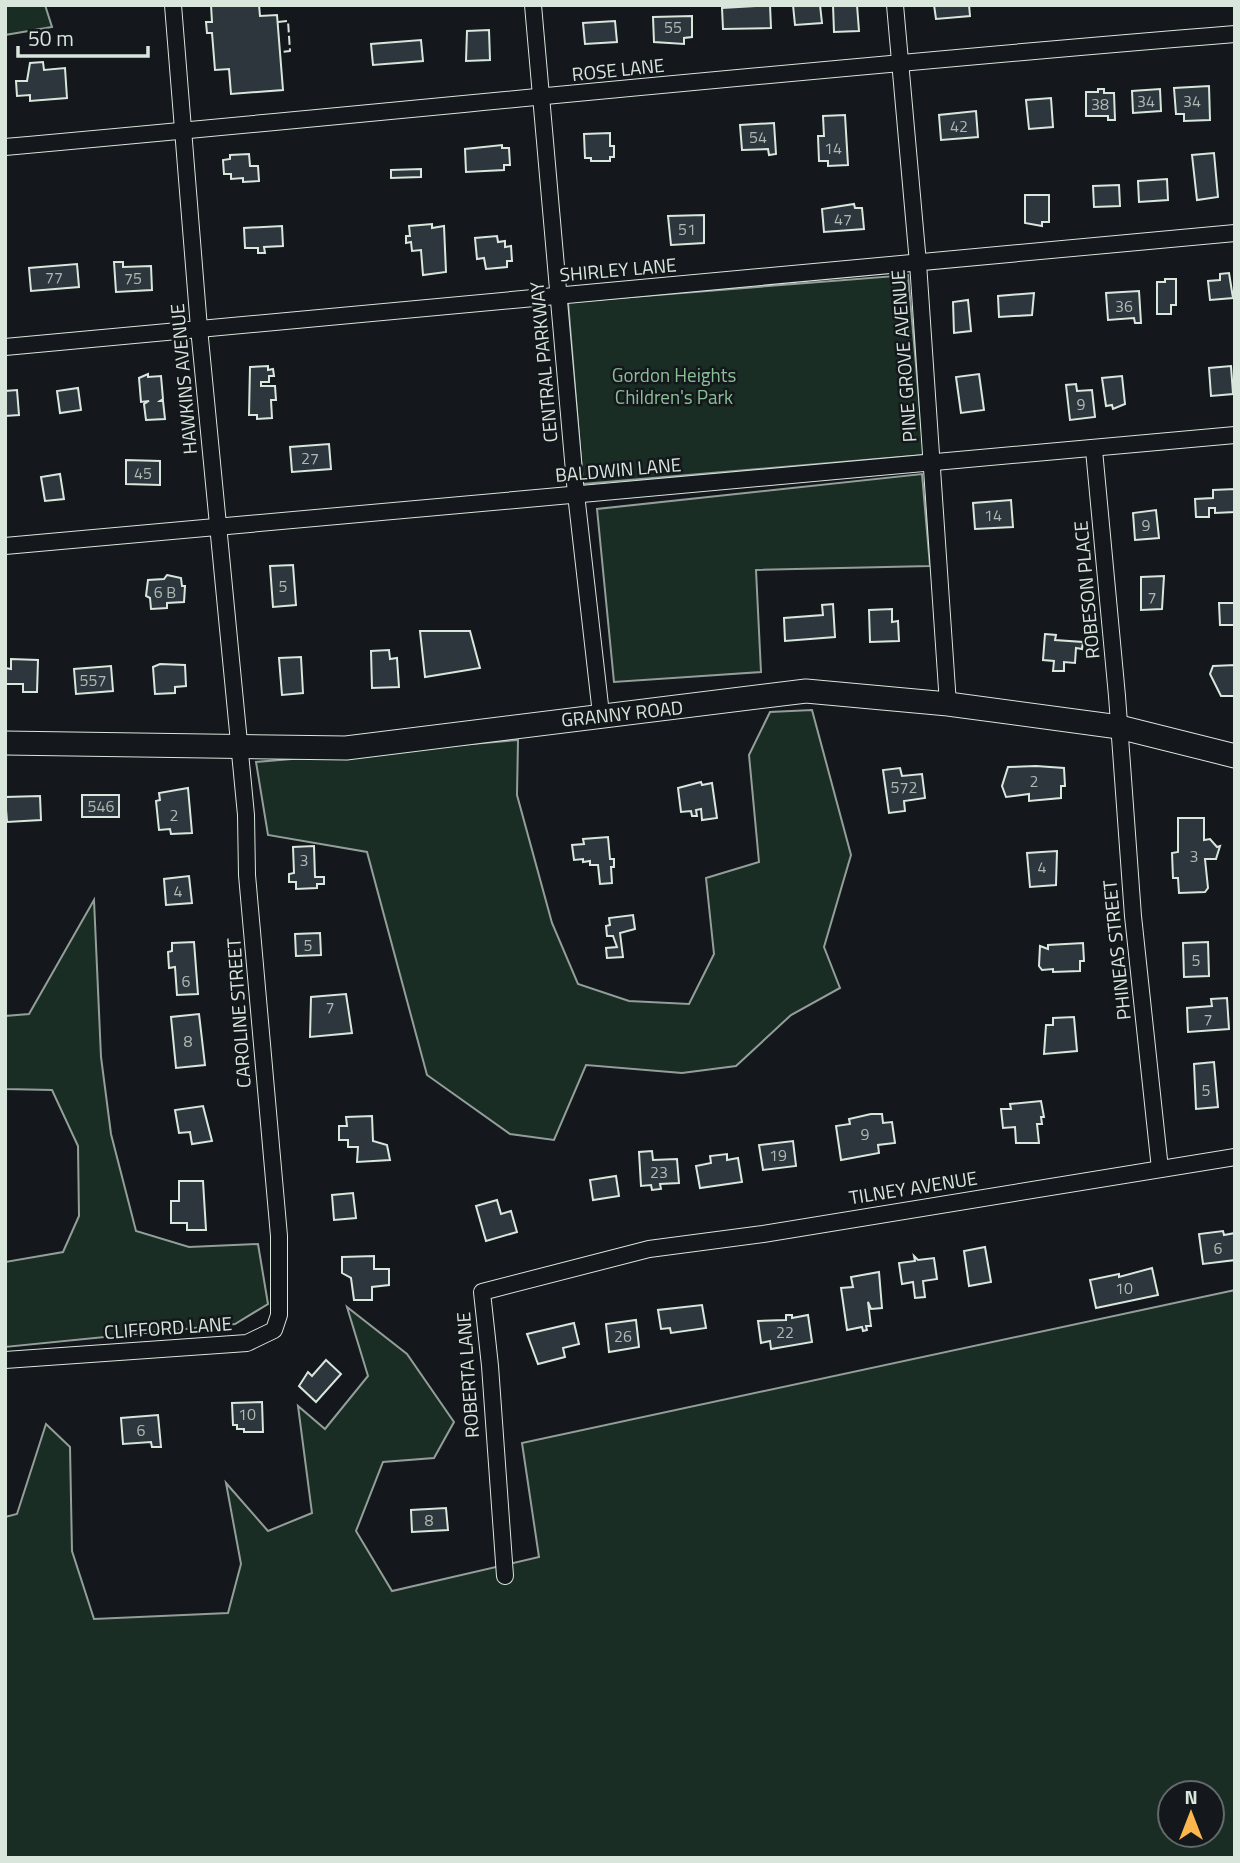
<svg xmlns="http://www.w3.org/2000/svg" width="1240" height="1863" font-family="'Titillium Web',sans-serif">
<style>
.green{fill:#1a2d24;stroke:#939e99;stroke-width:2;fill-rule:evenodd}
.building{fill:#2c363c;stroke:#d8e6dc;stroke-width:2}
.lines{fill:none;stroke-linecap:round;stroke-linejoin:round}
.street-casing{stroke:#d8e6dc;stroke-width:18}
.secondary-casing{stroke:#d8e6dc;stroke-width:25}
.street{stroke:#14181c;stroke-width:16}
.secondary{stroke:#14181c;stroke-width:23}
.fence{stroke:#d8e6dc;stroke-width:2;stroke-dasharray:9 3.5;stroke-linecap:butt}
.labels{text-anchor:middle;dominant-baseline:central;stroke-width:5;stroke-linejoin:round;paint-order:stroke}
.number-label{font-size:16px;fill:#adbab4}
.street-label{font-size:19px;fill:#d8e6dc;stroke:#14181c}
.park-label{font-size:19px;fill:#8ac095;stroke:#14181c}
</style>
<rect width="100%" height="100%" fill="#14181c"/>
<g class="green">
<path d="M5,5h40l7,22 -47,8z"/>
<path d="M908,275l16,180 -341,29 -15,-182z"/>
<path d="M922,474l8,92 -174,4 5,102 -147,10 -17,-173z"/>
<path d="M812,710l39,145 -27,92 16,41 -49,27 -55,51 -54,7 -96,-8 -32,75 -44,-6 -83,-59 -60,-223 -99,-17 -12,-73 262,-22 -1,55 35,128 26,61 51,17 60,3 25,-50 -8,-76 53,-16 -10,-107 21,-43z"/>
<path d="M94,900l7,157 10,77 25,97 53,16 69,-3 10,60 -33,20 -230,23v-85l58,-10 16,-36 -1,-70 -26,-56 -47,-1v-73l24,-2z"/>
<path d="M1235,1290v568h-1230v-341l12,-3 29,-90 24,23 2,104 22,68 134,-6 13,-49 -15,-81 42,48 44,-18 -14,-107 27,23 43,-53 -21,-69 60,47 47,68 -20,36 -51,4 -27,69 36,60 147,-34 -17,-114zM1170,1793h42v42h-42z"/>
</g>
<g class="building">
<path d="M211,5h48l1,11 17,-1 6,75 -52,4 -2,-25 -14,1 -3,-37h-5l-1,-11h6z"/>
<path d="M770,5l1,23 -48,1 -1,-21z"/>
<path d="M793,5h27l2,18 -27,2z"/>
<path d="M833,5h24l2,26 -25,1z"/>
<path d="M934,5h35l1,11 -34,3z"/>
<path d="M692,16v21l-8,1v6l-30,-2 -1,-25z"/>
<path d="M615,21l2,21 -32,2 -2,-21z"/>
<path d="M489,30l1,30 -24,1 1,-30z"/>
<path d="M421,40l2,21 -50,4 -2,-21z"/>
<path d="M43,62l1,8 21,-2 2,30 -37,3v-6l-13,1 -1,-15h11l3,-18z"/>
<path d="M1209,86l1,34 -26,1v-7h-8l-2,-26z"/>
<path d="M1098,89h6v4h10l1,27h-7v-4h-22v-24h12z"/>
<path d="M1160,89l1,22 -28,2 -1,-22z"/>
<path d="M1051,98l2,29 -24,2 -3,-29z"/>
<path d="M976,111l2,26 -37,3 -2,-25z"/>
<path d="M845,115l3,50 -20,1v-5h-9l-1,-25h6l-1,-20z"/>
<path d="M774,123l2,31 -7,1 -1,-6 -26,1 -2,-25z"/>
<path d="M610,133v13h4v11h-4v4h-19v-3h-6l-1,-24z"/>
<path d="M502,145v3h7l1,17h-6v5l-38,2 -1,-23z"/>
<path d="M1214,153l4,44 -21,3 -5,-45z"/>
<path d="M249,154l1,12h8l1,15 -16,1v-4l-12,1v-5h-7l-1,-14 7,-1v-4z"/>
<path d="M421,169v8l-30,1v-8z"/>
<path d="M1167,179l1,21 -29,2 -1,-21z"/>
<path d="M1119,185l1,21 -26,1 -1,-21z"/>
<path d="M1025,195h24v27h-7v4l-17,-3z"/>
<path d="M854,204l1,4h7l2,21 -40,3 -2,-23z"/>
<path d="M704,215v28l-33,2 -3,-29z"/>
<path d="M432,224v4l12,-2 2,46 -23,3 -2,-25 -9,1 -1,-9 -5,1v-7h4l-1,-10z"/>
<path d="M282,226l1,20 -19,1 1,6h-7v-5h-13l-1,-20z"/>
<path d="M497,236l1,6 7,-1v6l6,-1 1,15h-5v6l-21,2 -2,-11 -7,1 -2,-21z"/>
<path d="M114,262h9v5l28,-1 1,24 -36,2z"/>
<path d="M77,264l2,23 -48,4 -2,-23z"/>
<path d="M1229,273l4,25 -23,2 -2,-19 12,-1v-6z"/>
<path d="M1165,279h11v26h-5v9h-14v-32h8z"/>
<path d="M1139,291l2,32h-6l-1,-5 -26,2 -2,-27z"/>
<path d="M1034,293l-2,22 -33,2 -1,-21z"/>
<path d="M968,300l3,31 -17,2 -1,-31z"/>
<path d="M268,366v4l5,-1 1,7h-5v6h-8v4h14l1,14h-5l1,18 -15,1v-4h-8l1,-48z"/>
<path d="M1231,366l2,28 -22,2 -2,-28z"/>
<path d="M148,374v3l13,-1 2,23 -3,2h3l2,18 -19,1 -2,-16 5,-3 -8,1 -2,-24z"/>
<path d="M979,374l5,36 -23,3 -5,-36z"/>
<path d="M1122,376l3,28 -12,5 -1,-4 -6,1 -4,-28z"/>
<path d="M1076,384l1,7 15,-1 3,27 -25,3 -4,-35z"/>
<path d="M78,388l3,22 -21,3 -3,-22z"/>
<path d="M17,390l2,25 -14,1v-25z"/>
<path d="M329,444l2,25 -39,3 -2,-25z"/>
<path d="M126,460l34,1v24l-34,-1z"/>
<path d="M60,474l4,25 -19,2 -4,-24z"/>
<path d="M1235,489v23l-20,1v-5h-6v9h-13l-1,-18 18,-1v-8z"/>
<path d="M1011,500l2,27 -38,2 -2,-26z"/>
<path d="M1156,510l3,28 -24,2 -2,-27z"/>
<path d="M293,565l3,40 -23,2 -3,-41z"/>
<path d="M167,575l14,3 1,8h3l-1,16 -17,1v5l-16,1 -1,-11 -4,-2 2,-16 16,-1z"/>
<path d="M1164,576l-2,33 -21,1v-33z"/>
<path d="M1219,603h16v22h-15z"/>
<path d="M833,604l2,33 -50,4 -1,-23 39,-3 -1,-10z"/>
<path d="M892,609v13l6,-1 1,20 -29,1 -1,-32z"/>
<path d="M420,631h50l10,37 -55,9z"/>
<path d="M1045,634l11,1 -1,5 28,2 -1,7 -6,-1 -1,15 -11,-1v9h-11l1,-10 -11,-1z"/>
<path d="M389,650l1,9 7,-1 2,29 -27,1 -1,-37z"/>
<path d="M301,657l2,36 -21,2 -3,-37z"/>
<path d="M11,659l27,1 -1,32h-14v-8h-18v-16l6,1z"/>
<path d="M160,664l25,1 1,21 -11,1v6l-20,1 -2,-27z"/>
<path d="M1235,665v31h-14l-11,-22 3,-8z"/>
<path d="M111,666l2,25 -37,3 -2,-25z"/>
<path d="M1036,766l28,2 1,18h-4v12l-32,3v-7l-23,3 -4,-11 6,-19z"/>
<path d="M900,768l2,8 20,-2 3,24 -21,3 1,10 -16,2 -6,-43z"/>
<path d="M701,782l1,3 10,-2 5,35 -15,2 -1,-11 -5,1 1,6h-5l-1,-5 -10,1 -3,-24z"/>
<path d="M188,788l4,45 -21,1 -1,-5 -11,1 -3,-29 4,-1 -1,-7z"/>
<rect x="82" y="795" width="37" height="22"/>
<path d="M40,796l1,24 -34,2 -2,-25z"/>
<path d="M1178,818h26v22l6,-1 7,8 3,-1 -4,13h-11l3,29 -3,4 -26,1 -1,-15h-5l-1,-25 6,-1z"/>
<path d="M608,837l2,22h4v8h-3l1,16 -12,1 -2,-19h-8v-4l-7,1v-3l-9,1 -2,-15 12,-1 -1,-5z"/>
<path d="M314,846l1,31h9v7h-7v4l-21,1v-7h-7v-8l5,-1 -1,-26z"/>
<path d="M1057,851l-1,34 -26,2 -3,-34z"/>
<path d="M189,876l3,27 -26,2 -2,-26z"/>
<path d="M633,915l2,14 -15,4 3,24 -16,1 -1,-10 11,-1 -4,-11h-6l-1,-10 4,-1 -1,-7z"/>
<path d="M320,933l1,22 -25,1 -1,-22z"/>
<path d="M194,942l4,52 -21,1 -2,-28 -6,1 -1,-16 4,-1v-8z"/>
<path d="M1208,942l1,34 -25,1 -1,-34z"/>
<path d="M1083,943l1,18h-4v10l-27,1v-3l-11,1 -3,-4 1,-20 8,3v-4z"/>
<path d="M346,994l6,39 -42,4 1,-40z"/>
<path d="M1227,998l2,31 -41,3 -1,-24 25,-2 -1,-7z"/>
<path d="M199,1014l6,51 -29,3 -5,-51z"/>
<path d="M1074,1017l3,34 -33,3 2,-29h7v-7z"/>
<path d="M1214,1062l4,45 -22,2 -2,-45z"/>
<path d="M1041,1101l3,16h-3l1,7h-5l2,19h-23l-1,-16 -12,1 -2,-19h10l-1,-5z"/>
<path d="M203,1106l9,35 -20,3 -2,-12 -11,1 -4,-23z"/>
<path d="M871,1114h11l1,9 9,-1 3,21 -17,2 1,8 -38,7 -5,-34 14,-2 -1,-5z"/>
<path d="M372,1116l1,25 14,4 3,15 -33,2 1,-15h-10v-7h-9v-14h8l-1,-9z"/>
<path d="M793,1141l3,25 -33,4 -4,-25z"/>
<path d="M652,1151l1,9 24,-1 2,24 -19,1 1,5 -9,1 -1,-5 -10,1 -2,-34z"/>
<path d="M727,1154v6l11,-2 4,24 -42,6 -4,-22 15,-3 -1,-7z"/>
<path d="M616,1176l3,20 -26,4 -3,-20z"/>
<path d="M179,1181h24l3,49h-19v-7h-16v-22h8z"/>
<path d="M353,1193l3,25 -22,2 -2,-25z"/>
<path d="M497,1200l4,14 10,-3 6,21 -31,9 -10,-35z"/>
<path d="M1223,1231l1,4 11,-2v27l-32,4 -4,-30z"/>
<path d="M985,1247l6,35 -22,4 -5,-35z"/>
<path d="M374,1256v13h15v16l-17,2v13h-18l-3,-22 -9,-5v-16z"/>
<path d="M914,1256l4,4 16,-2 3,21 -14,2 2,16 -10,1 -2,-16 -11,2 -3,-21 16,-2z"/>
<path d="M1152,1268l6,27 -62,13 -6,-28 29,-6v3z"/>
<path d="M879,1272l3,36 -11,1 -3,-7 3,24h-5l1,4 -4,1 -1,-4 -15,3 -6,-42 12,-1 -2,-10z"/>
<path d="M702,1305l4,23 -35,5 -1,-5 -9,1 -3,-19z"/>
<path d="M786,1315h6v3l16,-3 4,27 -41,7 -1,-8 -9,2 -3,-22 28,-1z"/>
<path d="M636,1320l3,27 -30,5 -3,-28z"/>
<path d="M574,1323l5,21 -16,4 2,9 -27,7 -11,-30z"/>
<path d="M326,1360l15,14 -25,28 -17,-16 9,-14 4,4z"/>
<path d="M262,1402l1,30h-19v-3h-7v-4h-4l-1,-22z"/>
<path d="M158,1415l3,32h-9l-1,-5 -28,2 -2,-26z"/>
<path d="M446,1508l2,22 -36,2 -1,-22z"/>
</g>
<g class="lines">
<g class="street-casing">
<g id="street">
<path d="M533,5l43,489 25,220"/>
<path d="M895,5l23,258 30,441"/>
<path d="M5,147c410,-37 820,-80 1230,-113"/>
<path d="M5,347l1230,-114"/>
<path d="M1094,450l23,246 16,220 27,253"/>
<path d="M5,546l1230,-111"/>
<path d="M5,1360l242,-17 27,-13 5,-15v-79l-32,-361 -1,-60 -47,-487 -26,-323"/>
<path d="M505,1576l-15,-210 -8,-74 167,-43 114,-15 472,-77"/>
</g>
</g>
<g class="secondary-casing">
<path id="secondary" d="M5,743l341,5 460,-57 142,13 171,23 116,29"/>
</g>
<use href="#street" class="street"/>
<use href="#secondary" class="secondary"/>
<path class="fence" d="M278,22l10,-1 2,30 -10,1"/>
</g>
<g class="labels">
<g class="number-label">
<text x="673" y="27">55</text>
<text x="1146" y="101">34</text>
<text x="1192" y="101">34</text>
<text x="1100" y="104">38</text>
<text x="959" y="126">42</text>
<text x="758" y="137">54</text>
<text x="833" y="148">14</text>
<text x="843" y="219">47</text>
<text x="687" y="229">51</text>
<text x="54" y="277">77</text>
<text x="133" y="278">75</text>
<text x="1124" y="306">36</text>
<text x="1081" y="404">9</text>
<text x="310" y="458">27</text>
<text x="143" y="473">45</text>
<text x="993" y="515">14</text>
<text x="1146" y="525">9</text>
<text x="283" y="586">5</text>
<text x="165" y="592">6 B</text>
<text x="1152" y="597">7</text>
<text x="93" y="680">557</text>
<text x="1034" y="781">2</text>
<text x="904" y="787">572</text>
<text x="101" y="806">546</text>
<text x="174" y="815">2</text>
<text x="1194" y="856">3</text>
<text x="304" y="860">3</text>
<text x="1042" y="867">4</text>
<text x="178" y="891">4</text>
<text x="308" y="945">5</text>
<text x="1196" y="960">5</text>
<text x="186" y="981">6</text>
<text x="330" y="1007">7</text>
<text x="1208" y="1019">7</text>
<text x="188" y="1041">8</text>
<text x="1206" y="1090">5</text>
<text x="865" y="1134">9</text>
<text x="778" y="1155">19</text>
<text x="659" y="1172">23</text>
<text x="1218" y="1248">6</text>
<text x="1124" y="1288">10</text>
<text x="785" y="1332">22</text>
<text x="623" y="1336">26</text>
<text x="247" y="1414">10</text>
<text x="141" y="1430">6</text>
<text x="429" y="1520">8</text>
</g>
<g class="street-label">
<text transform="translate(618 69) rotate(-6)">ROSE LANE</text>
<text transform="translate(618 269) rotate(-5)">SHIRLEY LANE</text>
<text transform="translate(903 356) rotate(-94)">PINE GROVE AVENUE</text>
<text transform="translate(543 362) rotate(-95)">CENTRAL PARKWAY</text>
<text transform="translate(183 379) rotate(-95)">HAWKINS AVENUE</text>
<text transform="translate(618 469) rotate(-5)">BALDWIN LANE</text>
<text transform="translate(1086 590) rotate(-95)">ROBESON PLACE</text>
<text transform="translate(622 713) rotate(-6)">GRANNY ROAD</text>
<text transform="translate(1116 950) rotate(-96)">PHINEAS STREET</text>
<text transform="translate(238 1013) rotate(-94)">CAROLINE STREET</text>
<text transform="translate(913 1187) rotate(-9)">TILNEY AVENUE</text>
<text transform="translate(168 1327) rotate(-4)">CLIFFORD LANE</text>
<text transform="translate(467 1375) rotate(-94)">ROBERTA LANE</text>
</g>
<g class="park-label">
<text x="674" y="374">Gordon Heights<tspan x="674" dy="22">Children's Park</tspan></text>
</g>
</g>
<rect width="1240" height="1863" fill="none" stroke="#d8e6dc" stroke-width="14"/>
<g transform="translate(1191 1814)"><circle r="33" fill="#14181c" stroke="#626a69" stroke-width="2"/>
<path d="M0-5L12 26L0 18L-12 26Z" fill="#ffb74d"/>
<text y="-10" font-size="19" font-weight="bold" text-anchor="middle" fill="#d8e6dc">N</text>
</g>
<path d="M18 46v10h130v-10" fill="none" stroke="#d8e6dc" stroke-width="3.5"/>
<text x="28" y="46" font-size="21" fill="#d8e6dc" stroke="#14181c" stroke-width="5" paint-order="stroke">50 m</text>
</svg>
